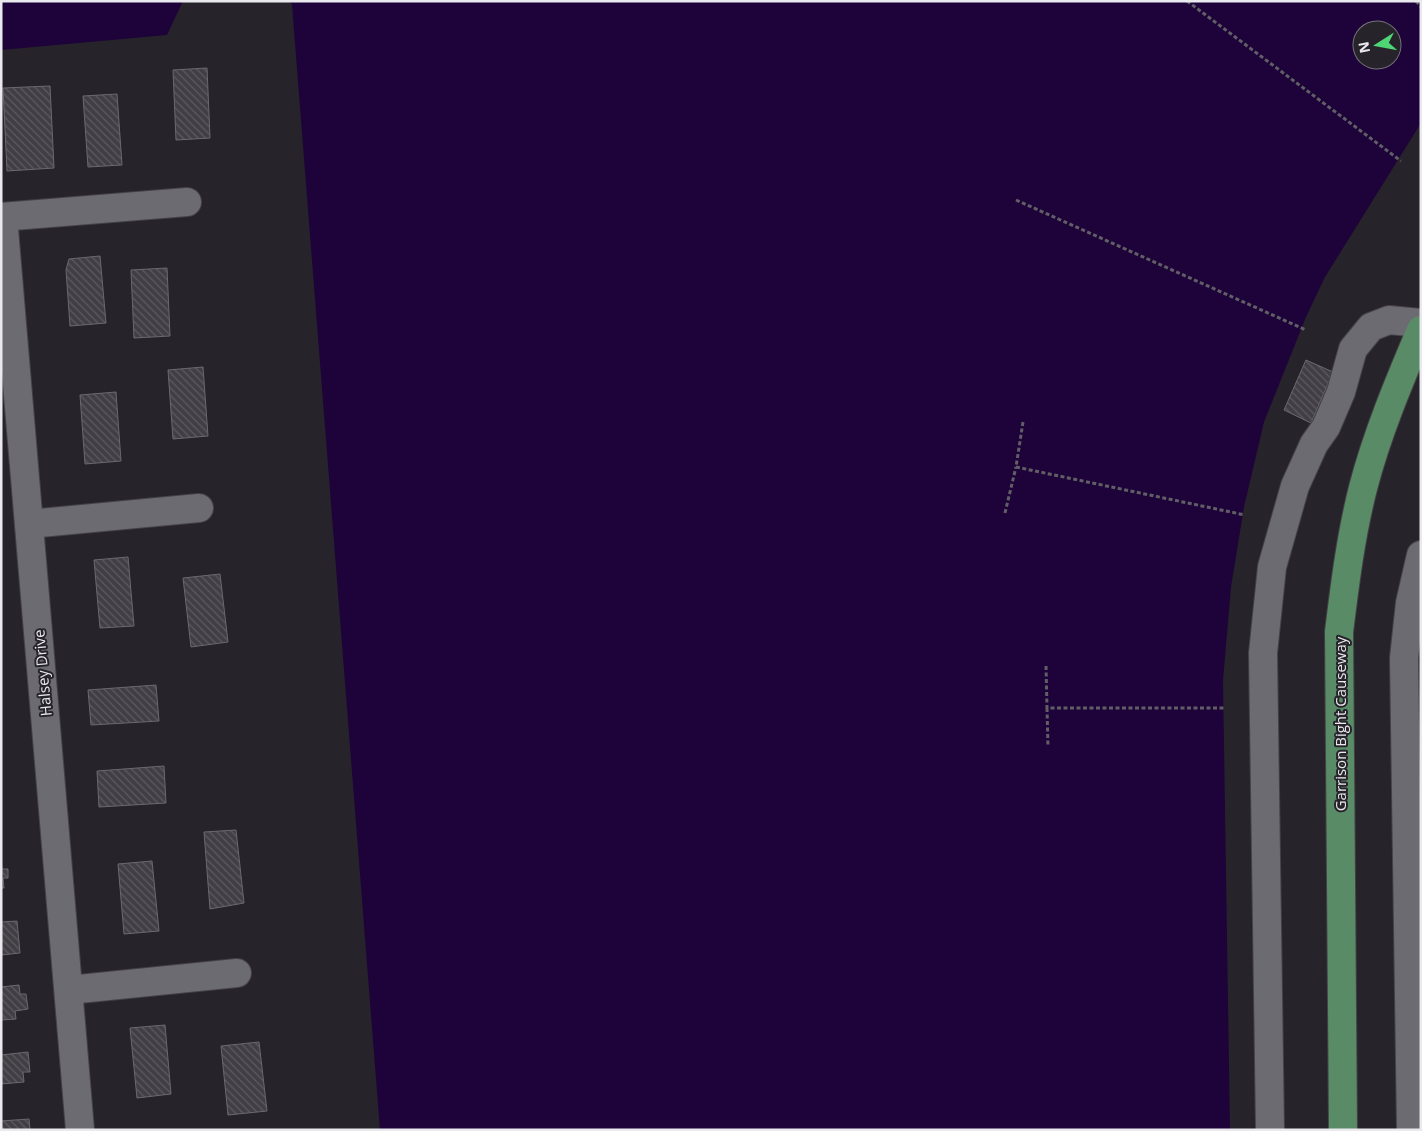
<svg xmlns="http://www.w3.org/2000/svg" width="1422" height="1131" font-family="'Open Sans',sans-serif">
<style>
.water{fill:#1d033a;fill-rule:evenodd}
.building{fill:url(#building-back-hatch);stroke:#6b6970}
.lines{fill:none;stroke-linecap:round;stroke-linejoin:round}
.minor-casing{stroke:#444247;stroke-width:30}
.major-casing{stroke:#444247;stroke-width:30}
.path{stroke:#615f65;stroke-width:3;stroke-dasharray:4 2.5;stroke-linecap:butt}
.minor{stroke:#6d6b72;stroke-width:28}
.major{stroke:#598b67;stroke-width:28}
.labels{text-anchor:middle;dominant-baseline:central;stroke-width:4;stroke-linejoin:round;paint-order:stroke}
.street-label{font-size:15px;fill:#eae9ed;stroke:#26242a}
</style>
<defs>
<pattern id="building-back-hatch" width="6" height="6" patternUnits="userSpaceOnUse" patternTransform="scale(1.25)"><rect width="6" height="6" fill="#413f45"/><path d="M-1 5l2 2M0 0l6 6M5-1l2 2" fill="none" stroke="#5d5b60"/></pattern>
</defs>
<rect width="100%" height="100%" fill="#26242a"/>
<g class="water">
<path d="M1,1h182l-16,34 -166,15z"/>
<path d="M290,1h1131v122l-96,154 -19,40 -42,105 -20,85 -13,80 -8,93 7,450h-850l-88,-1125zM1362,30h30v30h-30z"/>
</g>
<g class="building">
<path d="M207,68l3,70 -34,2 -3,-70z"/>
<path d="M50,86l4,82 -47,3 -4,-83z"/>
<path d="M117,94l5,71 -34,2 -5,-71z"/>
<path d="M100,256l6,67 -36,3 -4,-56 3,-11z"/>
<path d="M167,268l3,68 -36,2 -3,-68z"/>
<path d="M1306,360l27,12 -22,51 -27,-13z"/>
<path d="M203,367l5,69 -35,3 -5,-69z"/>
<path d="M116,392l5,69 -36,3 -5,-69z"/>
<path d="M128,557l6,69 -34,2 -6,-68z"/>
<path d="M220,574l8,68 -37,5 -8,-69z"/>
<path d="M156,685l3,36 -68,4 -3,-35z"/>
<path d="M164,766l2,37 -67,4 -2,-36z"/>
<path d="M236,830l8,73 -34,6 -6,-77z"/>
<path d="M1,860l1,9h6v9h-5l1,10h-3z"/>
<path d="M152,861l7,70 -35,3 -6,-70z"/>
<path d="M17,921l3,32 -19,2v-33z"/>
<path d="M19,985l1,9h6l2,15 -13,2 1,8 -15,1v-33z"/>
<path d="M165,1025l6,69 -34,4 -7,-70z"/>
<path d="M259,1042l8,69 -39,4 -7,-69z"/>
<path d="M28,1052l2,20h-7l1,10 -23,2v-29z"/>
<path d="M29,1119l1,11h-29v-9z"/>
</g>
<g class="lines">
<g class="minor-casing">
<g id="minor">
<path d="M1,217l186,-15"/>
<path d="M3,217l77,913"/>
<path d="M29,524l170,-16"/>
<path d="M69,990l168,-17"/>
<path d="M1270,1130l-7,-477 9,-86 23,-81 19,-42 12,-17 15,-35 12,-43 18,-22 18,-7 32,3"/>
<path d="M1411,1130l-7,-472 6,-55 11,-48"/>
</g>
</g>
<g class="major-casing">
<path id="major" d="M1343,1130l-4,-498c6,-49 12,-97 24,-144 14,-54 36,-106 58,-158"/>
</g>
<g class="path">
<path d="M1187,1l214,160"/>
<path d="M1416,1l5,6"/>
<path d="M1016,200l290,130"/>
<path d="M1023,422l-7,45 229,48"/>
<path d="M1005,513l11,-46"/>
<path d="M1046,666l1,42h178"/>
<path d="M1047,708l1,39"/>
</g>
<use href="#minor" class="minor"/>
<use href="#major" class="major"/>
</g>
<g class="labels">
<g class="street-label">
<text transform="translate(42 673) rotate(-95)">Halsey Drive</text>
<text transform="translate(1340 724) rotate(-90)">Garrison Bight Causeway</text>
</g>
</g>
<rect width="1422" height="1131" fill="none" stroke="#eae9ed" stroke-width="5"/>
<g transform="translate(1377 45) rotate(259)"><circle r="24" fill="#26242a" stroke="#747378"/>
<path d="M0-4L9 19L0 12L-9 19Z" fill="#4ed675"/>
<text y="-8" font-size="14" font-weight="bold" text-anchor="middle" fill="#eae9ed">N</text>
</g>
</svg>
